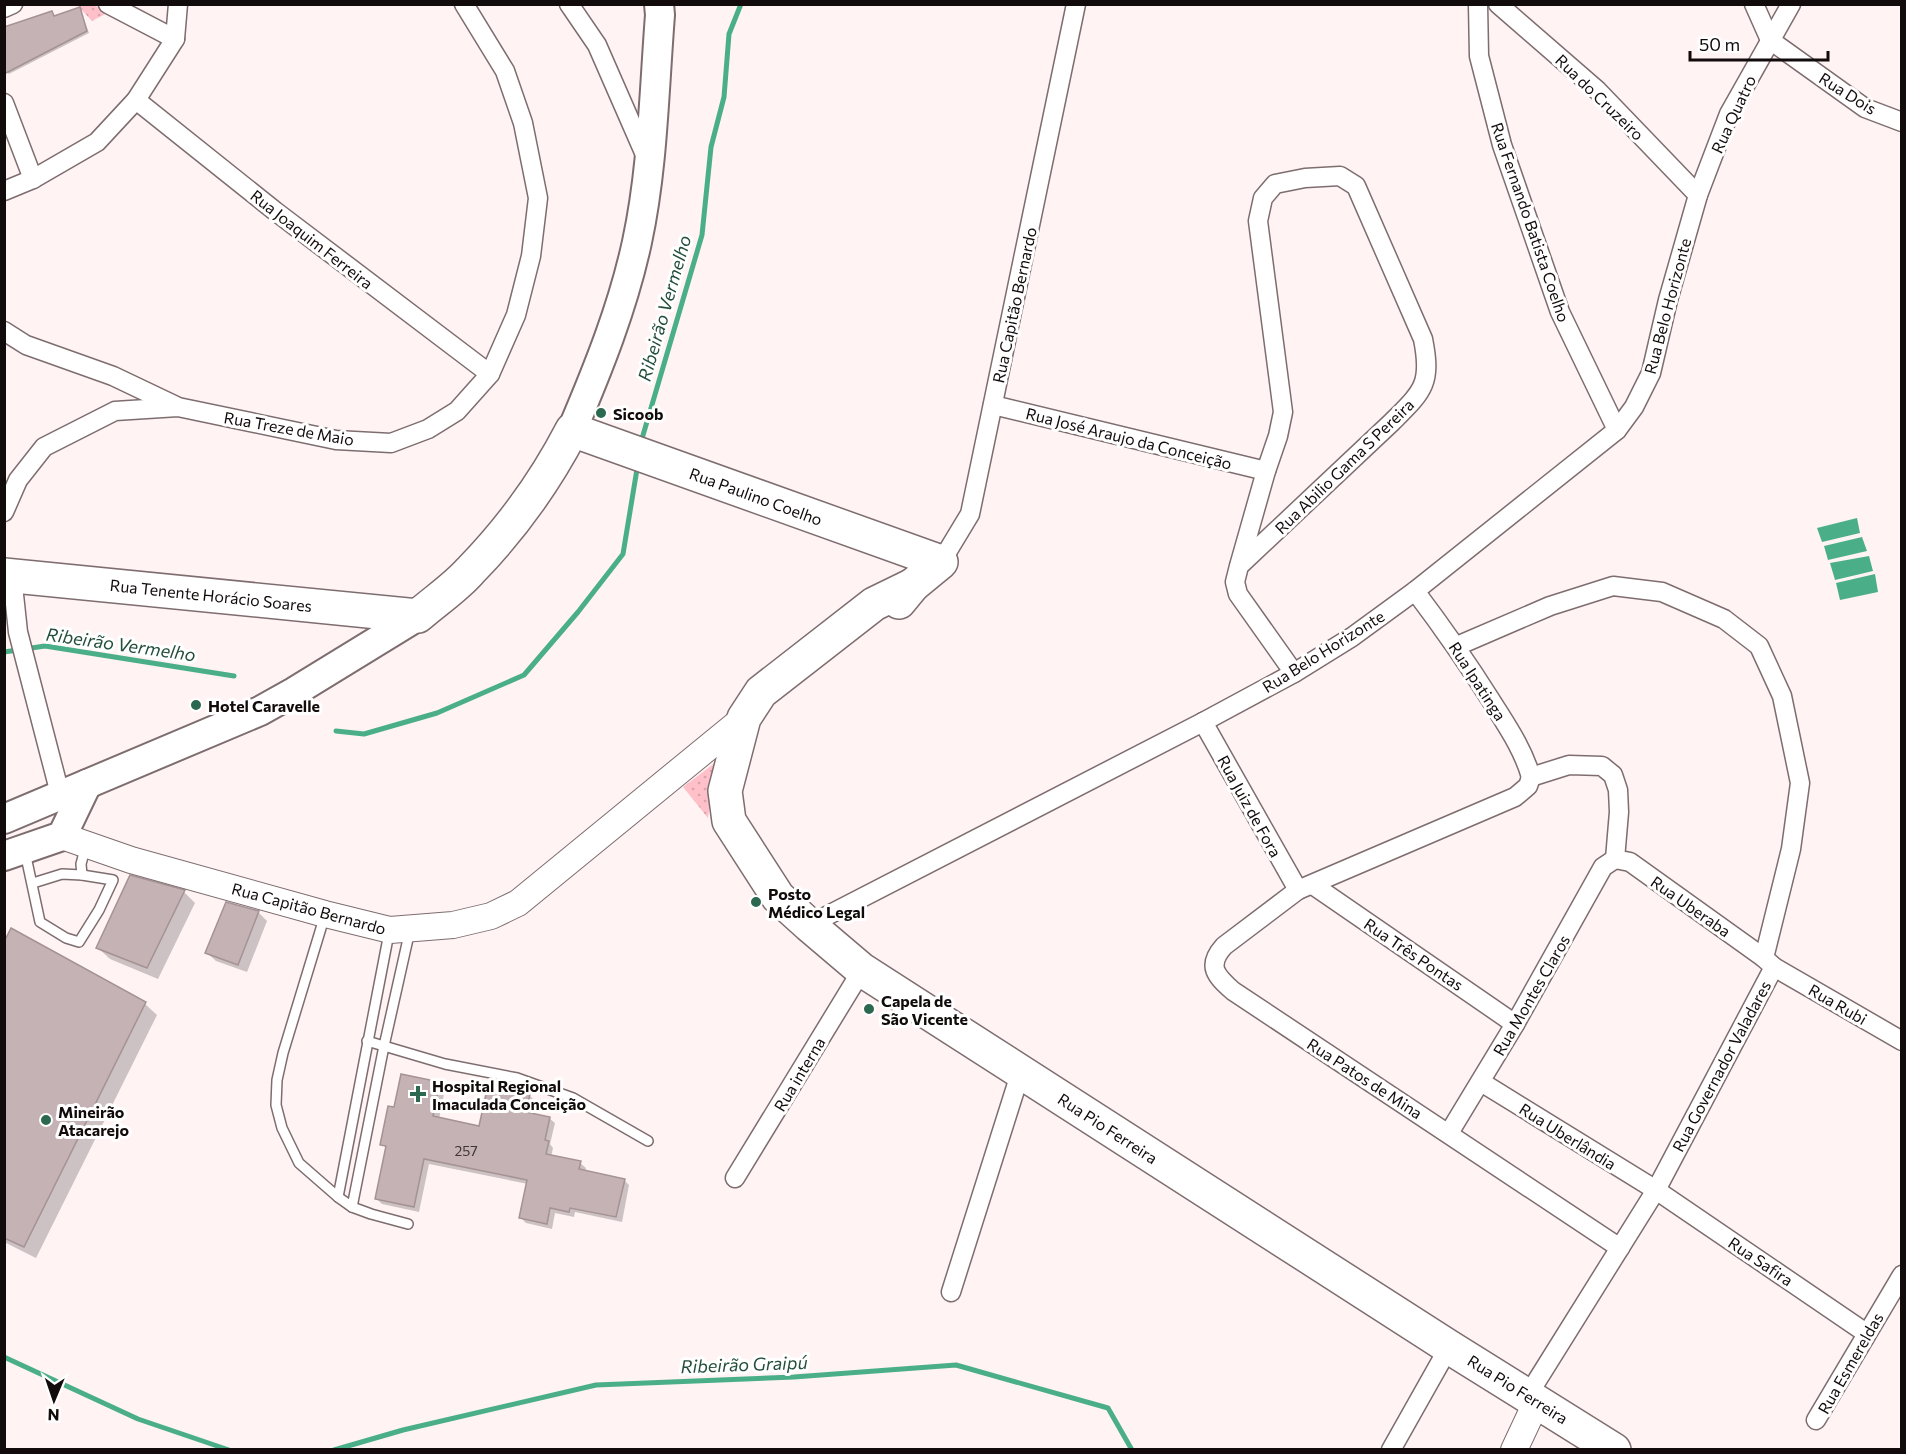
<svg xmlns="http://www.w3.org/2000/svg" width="1906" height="1454" font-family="Commissioner,sans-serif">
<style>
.park{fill:url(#park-dots)}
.water{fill:#4aaf89}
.shadow{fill:#0003}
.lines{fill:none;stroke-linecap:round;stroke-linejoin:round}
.stream{stroke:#4aaf89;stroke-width:5}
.building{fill:#c5b2b4;stroke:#a59295;stroke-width:1.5}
.lane-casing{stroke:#7e6d6f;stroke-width:12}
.street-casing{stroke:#7e6d6f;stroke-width:21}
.secondary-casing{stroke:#7e6d6f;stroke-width:28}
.primary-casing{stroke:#7e6d6f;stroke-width:32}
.highway-casing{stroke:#7e6d6f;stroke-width:36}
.lane{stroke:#fff;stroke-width:9}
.street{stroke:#fff;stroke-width:18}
.secondary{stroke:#fff;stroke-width:26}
.primary{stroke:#fff;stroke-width:28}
.highway{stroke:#fff;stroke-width:33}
.poi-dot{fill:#2c6750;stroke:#fff;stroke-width:2}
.labels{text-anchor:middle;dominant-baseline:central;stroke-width:6;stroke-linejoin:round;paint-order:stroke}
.number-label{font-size:14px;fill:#3f3536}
.street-label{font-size:16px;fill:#120b0c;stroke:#fff}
.poi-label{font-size:16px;font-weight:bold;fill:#120b0c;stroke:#fff;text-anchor:start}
.water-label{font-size:18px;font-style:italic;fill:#234e3d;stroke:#fff}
</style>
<defs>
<pattern id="park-dots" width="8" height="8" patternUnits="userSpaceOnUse" patternTransform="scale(1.5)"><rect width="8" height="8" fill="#ffc0ca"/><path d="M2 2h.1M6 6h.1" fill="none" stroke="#daa4ac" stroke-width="1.8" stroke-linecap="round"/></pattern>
</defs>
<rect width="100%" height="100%" fill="#fff3f4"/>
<g class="park">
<path d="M77,5h16l16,7 -17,9z"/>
<path d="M724,756l-13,39 -3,23 -25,-31z"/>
</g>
<g class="water">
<path d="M1857,518l3,15 -38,9 -5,-14z"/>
<path d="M1862,537l5,14 -39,9 -4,-14z"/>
<path d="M1869,556l4,15 -38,9 -5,-17z"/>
<path d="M1875,574l3,18 -38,8 -4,-17z"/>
</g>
<g class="shadow">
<path d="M80,9l9,24 -80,41 -2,-2 45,-59 3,4z"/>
<path d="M184,892l11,11 -37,76 -48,-20 -12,-11z"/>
<path d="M227,904l32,9 8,8 -20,51 -31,-11 -9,-8z"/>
<path d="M12,930l133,74 12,11 -121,243 -32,-16v-297z"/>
<path d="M403,1076l37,8 5,5 -6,30 41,9 49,-33 6,6 -3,14 17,3 6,5 -5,21 3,4 -2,9 29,6 6,5 -1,4 39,8 5,5 -7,37 -47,-10 -1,5 -19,-4 -3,16 -26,-6 -5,-5 7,-34 -99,-20 -10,48 -37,-8 -5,-5 10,-50 -5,-5 14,-35z"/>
</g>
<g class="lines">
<g class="stream">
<path d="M641,442l61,-207 9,-88 13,-50 5,-63 12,-30"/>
<path d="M4,652l41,-6 189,30"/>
<path d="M336,731l28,3 73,-21 87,-38 54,-63 45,-58 15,-91"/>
<path d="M4,1357l134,62 91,31"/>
<path d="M334,1450l69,-20 193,-45 198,-8 162,-12 152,43 24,42"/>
</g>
</g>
<g class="building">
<path d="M80,7l7,24 -83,43v-47l48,-16 2,5z"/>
<path d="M130,875l55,15 -38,78 -51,-20z"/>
<path d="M226,902l33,9 -21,54 -33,-12z"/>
<path d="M11,928l135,74 -122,245 -20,-9v-296z"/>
<path d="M401,1074l39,8 -7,34 46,10 9,-41 42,9 -4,18 24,5 -5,23 4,1 -3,13 35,7 -2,8 46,10 -9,38 -46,-9 -1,4 -19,-4 -3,16 -28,-6 8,-38 -103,-21 -10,48 -39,-8 11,-53 -6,-1 8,-39 6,1z"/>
</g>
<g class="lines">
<g class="lane-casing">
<g id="lane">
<path d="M25,852l15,70 26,16 13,4 20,-32 14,-30 -31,-5 -20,-1 -29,9"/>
<path d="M82,875l-1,-11 5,-19"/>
<path d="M325,915l-42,138 -6,27 -1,25 6,23 17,35 39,34 14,10 19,7 37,10"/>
<path d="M367,1041l78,23 72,14 56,20 75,43"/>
<path d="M338,1197l51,-264"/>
<path d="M352,1207l32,-161 26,-116"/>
</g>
</g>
<g class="street-casing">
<g id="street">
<path d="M108,4l67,35"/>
<path d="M569,4l28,41 49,112"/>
<path d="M1478,4l1,52 23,89 58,167 57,118"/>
<path d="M1498,4l99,86 101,105"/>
<path d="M1754,4l16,36 95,68 37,14"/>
<path d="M4,8l9,-4"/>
<path d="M136,100l139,111 215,163"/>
<path d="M4,103l29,76"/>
<path d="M4,191l29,-12 64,-37 39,-42 39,-61 3,-35"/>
<path d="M4,331l22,14 87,31 63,30"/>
<path d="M993,405l273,66"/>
<path d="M4,512l14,-32 26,-33 71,-36 63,-4 158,33 55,3 37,-14 29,-18 33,-37 26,-59 15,-59 7,-58 -15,-75 -18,-52 -41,-67"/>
<path d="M941,562l29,-48 106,-510"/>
<path d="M1239,566l153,-144c31,-31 40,-38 31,-83l-67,-153 -16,-10 -35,2 -30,6 -12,14 -5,23 25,191 -5,24 -12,35 -27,95 -4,16 3,12 56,79"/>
<path d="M12,576l6,56 42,162"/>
<path d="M1415,591c28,37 53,73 77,111 15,24 31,47 39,75"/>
<path d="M1457,646l93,-40 63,-20 49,6 62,27 35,27 23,50 18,87 -9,66 -27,109 10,9 -118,223 -128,205"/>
<path d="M1203,722l95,168"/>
<path d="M1531,777l-3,9 -13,11 -217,93 -74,56c-18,20 -8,30 9,45l387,257"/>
<path d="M1531,777l38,-12 33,1 11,9 5,15 1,22 -4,47"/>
<path d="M1615,859l15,3 134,96"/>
<path d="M1313,885l202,139"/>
<path d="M809,925l394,-203 91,-49 58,-36 63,-46 202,-161 17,-23 17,-34 17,-73 30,-105 31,-81 62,-110"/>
<path d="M1774,967l128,74"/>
<path d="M1481,1082l175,108 210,143"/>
<path d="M1449,1133l66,-109 88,-157 12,-8"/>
<path d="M735,1178l127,-208"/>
<path d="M951,1292l70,-221"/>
<path d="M1816,1420l86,-145"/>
<path d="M1391,1450l58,-103"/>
</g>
</g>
<g class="secondary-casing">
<g id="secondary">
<path d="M62,836l69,24 194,54 65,16 63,-5 38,-9 27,-13 226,-185"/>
<path d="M1514,1450l23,-49"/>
</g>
</g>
<g class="primary-casing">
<g id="primary">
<path d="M572,430c26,-61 51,-123 65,-188 16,-74 17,-151 23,-227l-1,-11"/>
<path d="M4,819l256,-108 34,-19 124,-76"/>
<path d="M4,856l58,-20 25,-52"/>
</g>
</g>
<g class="highway-casing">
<g id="highway">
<path d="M4,575l414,41c17,-15 37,-28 52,-45 42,-43 74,-87 102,-141l369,132 -28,23 -14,17"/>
<path d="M913,585l-39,19 -113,88 -17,26 -19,73 4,30 49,76 31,28 53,45 587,377 165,103"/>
</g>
</g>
<use href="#lane" class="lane"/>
<use href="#street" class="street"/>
<use href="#secondary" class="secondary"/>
<use href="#primary" class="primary"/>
<use href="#highway" class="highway"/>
</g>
<g class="poi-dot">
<circle cx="601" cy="413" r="6"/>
<circle cx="196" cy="705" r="6"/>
<circle cx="756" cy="902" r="6"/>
<circle cx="869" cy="1009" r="6"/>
<path d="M415 1085h6v6h6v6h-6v6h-6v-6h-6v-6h6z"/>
<circle cx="46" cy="1120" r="6"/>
</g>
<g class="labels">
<g class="number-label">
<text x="466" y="1150">257</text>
</g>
<g class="street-label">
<text transform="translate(1848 93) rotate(32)">Rua Dois</text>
<text transform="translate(1600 97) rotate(44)">Rua do Cruzeiro</text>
<text transform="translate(1733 114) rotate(-65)">Rua Quatro</text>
<text transform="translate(1531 222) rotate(71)">Rua Fernando Batista Coelho</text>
<text transform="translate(312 239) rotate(38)">Rua Joaquim Ferreira</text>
<text transform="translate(1014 305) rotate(-78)">Rua Capitão Bernardo</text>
<text transform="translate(1667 306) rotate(-75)">Rua Belo Horizonte</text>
<text transform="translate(289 428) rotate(10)">Rua Treze de Maio</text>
<text transform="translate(1129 438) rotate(14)">Rua José Araujo da Conceição</text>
<text transform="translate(1344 466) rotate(-44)">Rua Abilio Gama S Pereira</text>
<text transform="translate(756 496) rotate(20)">Rua Paulino Coelho</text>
<text transform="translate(211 595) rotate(6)">Rua Tenente Horácio Soares</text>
<text transform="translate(1323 651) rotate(-32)">Rua Belo Horizonte</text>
<text transform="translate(1478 681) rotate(57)">Rua Ipatinga</text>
<text transform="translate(1250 806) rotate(61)">Rua Juiz de Fora</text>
<text transform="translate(1691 906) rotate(35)">Rua Uberaba</text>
<text transform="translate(309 908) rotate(15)">Rua Capitão Bernardo</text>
<text transform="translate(1414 954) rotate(34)">Rua Três Pontas</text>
<text transform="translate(1531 995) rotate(-60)">Rua Montes Claros</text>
<text transform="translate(1838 1004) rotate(30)">Rua Rubi</text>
<text transform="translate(1721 1066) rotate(-62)">Rua Governador Valadares</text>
<text transform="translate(799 1074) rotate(-59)">Rua interna</text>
<text transform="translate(1365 1078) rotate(33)">Rua Patos de Mina</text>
<text transform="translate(1108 1128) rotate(33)">Rua Pio Ferreira</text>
<text transform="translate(1568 1136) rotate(32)">Rua Uberlândia</text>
<text transform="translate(1761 1261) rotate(34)">Rua Safira</text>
<text transform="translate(1850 1363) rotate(-60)">Rua Esmereldas</text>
<text transform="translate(1518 1389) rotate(32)">Rua Pio Ferreira</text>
</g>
<g class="poi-label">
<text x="613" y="413">Sicoob</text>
<text x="208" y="705">Hotel Caravelle</text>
<text x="768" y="893">Posto<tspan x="768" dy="18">Médico Legal</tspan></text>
<text x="881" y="1000">Capela de<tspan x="881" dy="18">São Vicente</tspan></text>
<text x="432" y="1085">Hospital Regional<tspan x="432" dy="18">Imaculada Conceição</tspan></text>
<text x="58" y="1111">Mineirão<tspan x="58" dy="18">Atacarejo</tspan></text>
</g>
<g class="water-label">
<text transform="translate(664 308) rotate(-74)">Ribeirão Vermelho</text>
<text transform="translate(121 644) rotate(8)">Ribeirão Vermelho</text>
<text transform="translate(744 1364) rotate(-2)">Ribeirão Graipú</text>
</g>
</g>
<rect width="1906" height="1454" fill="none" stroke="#120b0c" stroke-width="12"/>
<g transform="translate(54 1400) rotate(182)" stroke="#ffffff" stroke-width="4.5" paint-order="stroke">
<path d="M0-4.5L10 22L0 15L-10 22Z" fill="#120b0c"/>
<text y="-9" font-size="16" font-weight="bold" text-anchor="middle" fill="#120b0c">N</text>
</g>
<path d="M1690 51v9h138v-9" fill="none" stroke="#120b0c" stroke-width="3"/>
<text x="1699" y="51" font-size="18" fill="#120b0c" stroke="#ffffff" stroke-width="4.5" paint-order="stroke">50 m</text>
</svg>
